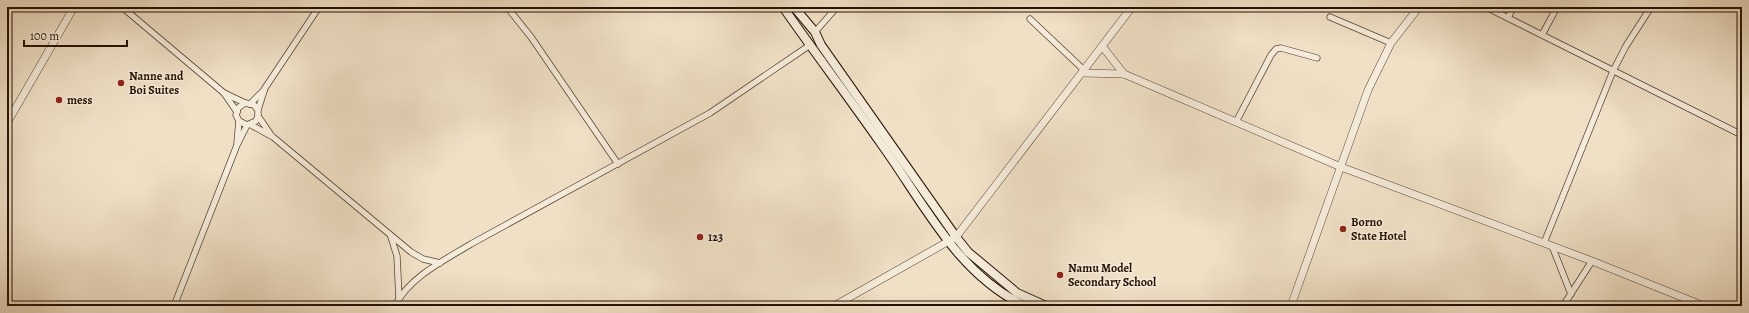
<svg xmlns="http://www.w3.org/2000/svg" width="1749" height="313" font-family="Alegreya,serif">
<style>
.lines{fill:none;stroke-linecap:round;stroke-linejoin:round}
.minor-casing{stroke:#574534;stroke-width:7}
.tertiary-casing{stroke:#574534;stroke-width:8}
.secondary-casing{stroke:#241103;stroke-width:10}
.minor{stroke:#f5ebda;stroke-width:5.5}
.tertiary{stroke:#f5ebda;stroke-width:7}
.secondary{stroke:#f5ebda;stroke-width:8}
.poi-dot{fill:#8f2418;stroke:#f5ebda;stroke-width:1.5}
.labels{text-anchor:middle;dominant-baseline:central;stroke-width:3;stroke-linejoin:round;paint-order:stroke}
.poi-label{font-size:12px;font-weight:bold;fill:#241103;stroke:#f5ebda;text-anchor:start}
</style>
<rect width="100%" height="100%" fill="#f0e0c6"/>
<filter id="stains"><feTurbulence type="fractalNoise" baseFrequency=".005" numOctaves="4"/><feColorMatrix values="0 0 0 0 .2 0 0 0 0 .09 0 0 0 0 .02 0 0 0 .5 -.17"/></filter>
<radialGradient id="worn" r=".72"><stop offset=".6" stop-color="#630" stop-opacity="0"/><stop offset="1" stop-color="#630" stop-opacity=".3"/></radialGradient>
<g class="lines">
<g class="minor-casing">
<g id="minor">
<path d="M122,7l102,86 13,19"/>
<path d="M507,7l24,30 87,127"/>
<path d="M1486,7l256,128"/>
<path d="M1330,17l61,26"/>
<path d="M1508,18l5,-11"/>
<path d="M1030,19l54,51"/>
<path d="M815,32l22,-25"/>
<path d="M1542,35l15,-28"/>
<path d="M224,93l21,10"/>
<path d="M250,104l14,-14"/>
<path d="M258,110l-4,-5 -9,-2 -7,5 -2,7 3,6 8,4 9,-4 2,-5v-6l7,-22 54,-81"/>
<path d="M258,116l13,19"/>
<path d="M1236,122l35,-67 5,-6 5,-1 36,10"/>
<path d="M251,125l22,12 138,115 12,7 17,4"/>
<path d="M237,143l2,-22"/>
<path d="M391,237l6,19 2,42"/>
<path d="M1544,243l69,-172 13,-25 25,-39"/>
<path d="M1552,246l19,48"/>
<path d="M174,306l63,-161 10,-20"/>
<path d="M395,306c14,-29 50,-46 76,-62l239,-131 100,-68"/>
<path d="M1563,306l29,-45"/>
</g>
</g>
<g class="tertiary-casing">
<g id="tertiary">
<path d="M1102,46l22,28"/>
<path d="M1082,73l42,1 217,93 251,94 112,45"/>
<path d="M7,123l67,-116"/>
<path d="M834,306l122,-69 176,-230"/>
<path d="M1291,306l77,-216 23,-47 28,-36"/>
</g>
</g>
<g class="secondary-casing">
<g id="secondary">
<path d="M783,7c32,46 67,92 99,138 42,58 75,129 143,161"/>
<path d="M794,7l21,25 6,13 135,192 12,15 49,41 29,13"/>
</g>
</g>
<use href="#minor" class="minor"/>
<use href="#tertiary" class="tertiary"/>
<use href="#secondary" class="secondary"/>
</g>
<g class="poi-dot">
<circle cx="121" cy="83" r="4"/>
<circle cx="59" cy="100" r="4"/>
<circle cx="1343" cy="229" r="4"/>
<circle cx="700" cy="237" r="4"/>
<circle cx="1060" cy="275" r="4"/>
</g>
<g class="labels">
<g class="poi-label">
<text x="129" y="76">Nanne and<tspan x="129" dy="14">Boi Suites</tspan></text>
<text x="67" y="100">mess</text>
<text x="1351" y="222">Borno<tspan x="1351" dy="14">State Hotel</tspan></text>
<text x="708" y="237">123</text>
<text x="1068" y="268">Namu Model<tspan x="1068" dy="14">Secondary School</tspan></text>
</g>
</g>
<rect width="1749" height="313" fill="none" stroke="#f0e0c6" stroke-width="24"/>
<rect x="8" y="8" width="1733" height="297" fill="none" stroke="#241103" stroke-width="2"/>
<rect x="12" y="12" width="1725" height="289" fill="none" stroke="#241103"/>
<path d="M24 40v6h103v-6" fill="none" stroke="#241103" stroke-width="2"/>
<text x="30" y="40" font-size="12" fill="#241103" stroke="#f5ebda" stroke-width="3" paint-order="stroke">100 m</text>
<rect width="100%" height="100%" filter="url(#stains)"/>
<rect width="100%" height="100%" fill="url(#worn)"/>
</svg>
